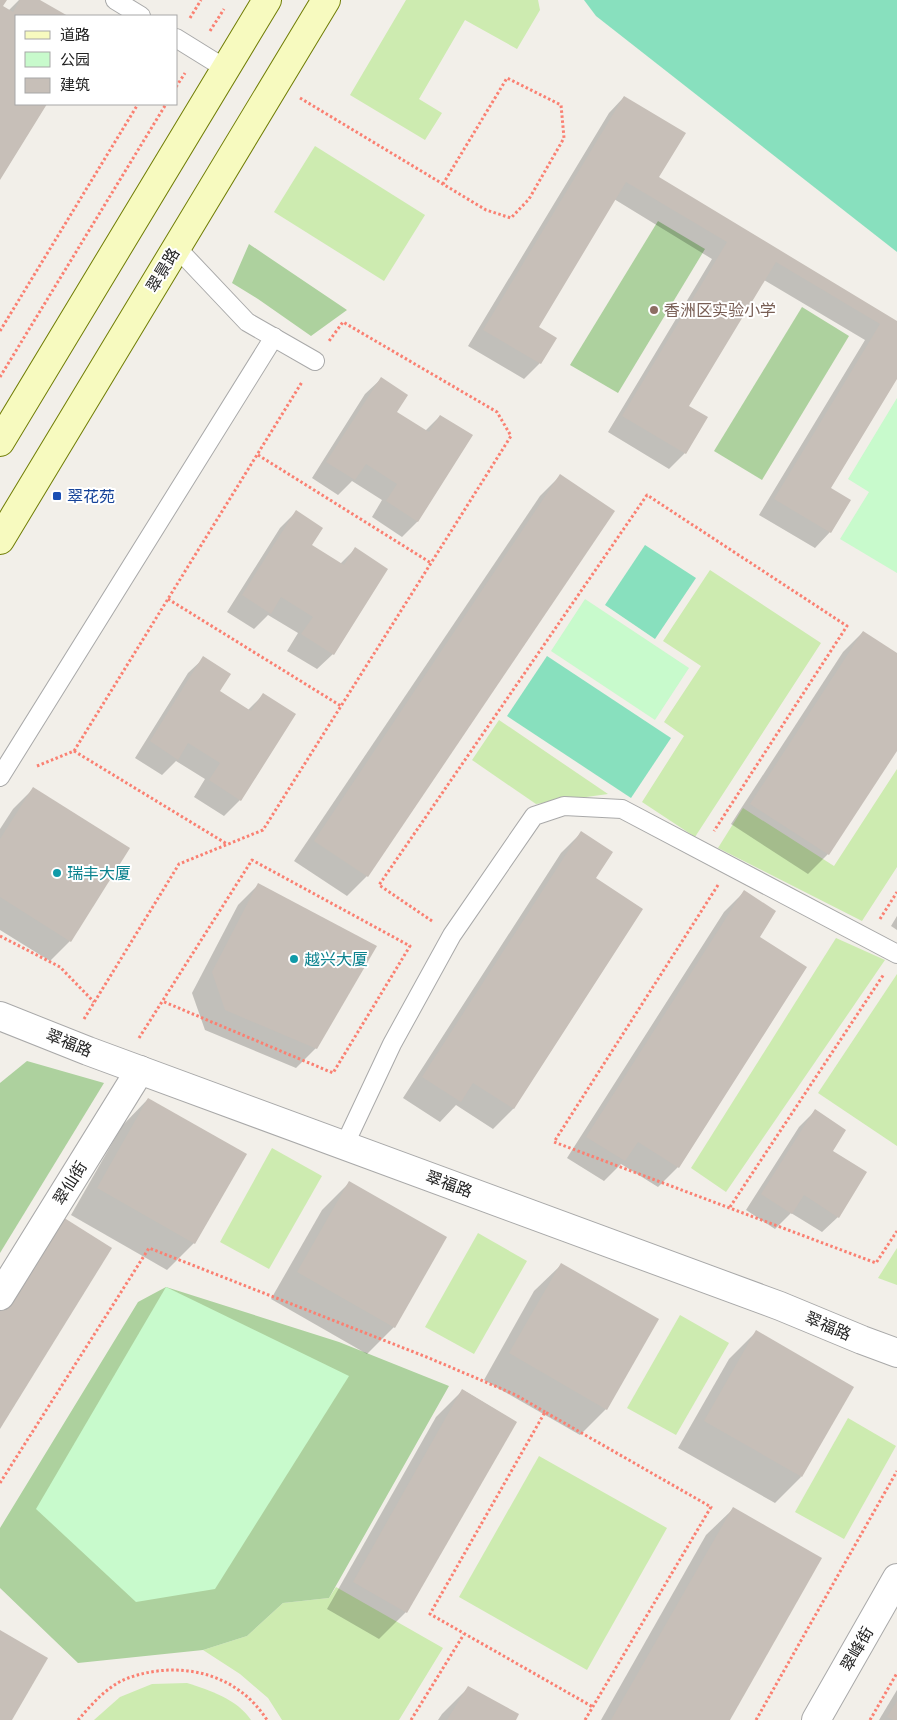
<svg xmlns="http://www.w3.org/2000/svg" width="897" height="1720" font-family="Cabin,'Noto Sans SC',sans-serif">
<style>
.grass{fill:#cdebb0}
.forest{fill:#add19e}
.park{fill:#c8facc}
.pitch{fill:#88e0be}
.shadow{fill:#0003}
.building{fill:#c7bfb8}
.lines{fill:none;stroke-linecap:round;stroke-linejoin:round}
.service-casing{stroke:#a9a9a9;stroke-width:20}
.minor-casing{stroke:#a9a9a9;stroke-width:30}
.secondary-casing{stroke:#707d05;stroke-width:30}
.path{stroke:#fa8072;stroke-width:3;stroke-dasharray:2.5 2.5;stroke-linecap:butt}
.service{stroke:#fff;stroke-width:18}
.minor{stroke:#fff;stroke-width:28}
.secondary{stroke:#f7fabf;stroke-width:28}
.education-dot{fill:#8d6e63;stroke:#fff;stroke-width:2}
.transit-dot{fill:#1a4fb4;stroke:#fff;stroke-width:2}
.culture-dot{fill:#0f9aa8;stroke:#fff;stroke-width:2}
.labels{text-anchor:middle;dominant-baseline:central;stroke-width:4;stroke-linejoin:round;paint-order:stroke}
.street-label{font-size:16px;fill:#222;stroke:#fff}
.education-label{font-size:16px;fill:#785e54;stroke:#fff;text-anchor:start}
.transit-label{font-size:16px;fill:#164399;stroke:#fff;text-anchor:start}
.culture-label{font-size:16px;fill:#0d838f;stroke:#fff;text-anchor:start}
</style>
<rect width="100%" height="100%" fill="#f2efe9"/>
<g class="grass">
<path d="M406,0h132l2,10 -23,39 -52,-29 -46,79 23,14 -17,27 -75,-45z"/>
<path d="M315,146l110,69 -41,66 -110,-69z"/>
<path d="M710,570l111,73 -126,194 -53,-35 42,-66 -20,-14 37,-56 -38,-25z"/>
<path d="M499,720l109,74 -72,10 -64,-44z"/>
<path d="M897,769v98l-35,54 -144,-73 25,-40 91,58z"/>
<path d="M836,938l49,22 -159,232 -35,-24z"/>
<path d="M897,974v172l-79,-53z"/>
<path d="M272,1148l50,28 -53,93 -49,-27z"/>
<path d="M478,1233l49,28 -53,93 -49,-27z"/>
<path d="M897,1248v37l-19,-7z"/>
<path d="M680,1315l49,28 -53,92 -49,-27z"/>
<path d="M848,1418l48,28 -52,93 -49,-27z"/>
<path d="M539,1456l128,72 -80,142 -128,-73z"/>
<path d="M336,1587l107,61 -44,72h-117l-14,-22 -28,-24 -37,-24 44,-14 36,-33 46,-5z"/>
<path d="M187,1683c22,7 50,16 64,37h-157l26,-23 32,-13z"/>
</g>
<g class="forest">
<path d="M658,221l47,28 -87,144 -48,-28z"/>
<path d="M249,244l98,66 -36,26 -53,-37 -26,-16z"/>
<path d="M802,307l47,29 -87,144 -48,-29z"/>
<path d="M27,1061l77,22 -104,170v-170z"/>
<path d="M166,1287l173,55 110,44 -120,212 -46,5 -36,33 -44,14 -125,13 -78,-75v-60l138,-226z"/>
</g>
<g class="park">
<path d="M897,398v175l-57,-34 29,-47 -21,-13z"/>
<path d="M585,599l104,69 -34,52 -104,-69z"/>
<path d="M166,1287l183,89 -134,213 -79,13 -100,-93z"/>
</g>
<g class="pitch">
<path d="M584,0h313v252l-301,-236z"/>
<path d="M645,545l51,33 -41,61 -50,-34z"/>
<path d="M547,656l124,82 -40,60 -124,-82z"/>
</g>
<g class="shadow">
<path d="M0,0h6l-5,6 7,5 11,-11h18l28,16h-49v88h29l-45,73z"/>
<path d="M624,97l34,81 239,144v55l-68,112 1,43 -15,16 -56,-33 106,-175 -101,-60 -77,127 -2,46 -16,16 -61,-37 104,-173 -98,-60 -77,129 3,35 -16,16 -56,-33 141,-233z"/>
<path d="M381,379l14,33 30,19 15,-15 -22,105 -16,16 -30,-20 10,-17 -30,-19 -14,14 -26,-17 53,-84z"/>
<path d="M560,476l53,35 -246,365 -20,20 -53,-35 246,-365z"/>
<path d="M296,512l14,33 30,19 15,-15 -22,105 -16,15 -30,-18 11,-18 -30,-18 -14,14 -27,-17 53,-84z"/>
<path d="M863,632l34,22v95l-69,105 -20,20 -77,-50 112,-172z"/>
<path d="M204,658l14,33 30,19 15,-15 -23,105 -16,16 -30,-19 11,-18 -29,-18 -14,14 -27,-17 53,-85z"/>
<path d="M33,789l37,152 -20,20 -50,-31v-101l13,-20z"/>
<path d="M581,833l13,46 48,30 -129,200 -20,20 -37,-24 -16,17 -37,-24 158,-245z"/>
<path d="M258,885l58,163 -20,20 -91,-38 -13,-37 46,-88z"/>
<path d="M744,892l14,46 -80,229 -20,20 -37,-23 -17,17 -37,-23 157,-246z"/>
<path d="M897,916v14l-6,-4z"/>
<path d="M148,1099l97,55 -51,89 -27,27 -96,-55 51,-89z"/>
<path d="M815,1111l16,40 7,66 -16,15 -31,-19 -16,16 -29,-19 53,-83z"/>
<path d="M349,1183l45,144 -27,27 -96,-55 51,-89z"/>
<path d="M561,1265l45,144 -26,26 -96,-55 50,-89z"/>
<path d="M756,1332l45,145 -26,26 -97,-55 51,-89z"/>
<path d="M463,1390l53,32 -110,190 -27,27 -52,-30 109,-192z"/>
<path d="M733,1509l-5,211h-127l105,-185z"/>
<path d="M469,1687l45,33h-76l4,-6z"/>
<path d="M897,1690v30h-18z"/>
</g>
<g class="building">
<path d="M0,0h7l-4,6 10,6 7,-12h20l28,16h-52v88h31l-47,76z"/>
<path d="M624,96l62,37 -27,44 238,144v58l-66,109 20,12 -20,33 -57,-34 106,-175 -104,-62 -87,144 19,11 -22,37 -64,-38 105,-174 -101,-60 -87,145 18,11 -16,26 -58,-34z"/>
<path d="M381,377l27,18 -11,17 32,20 11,-17 33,20 -55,87 -32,-21 11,-17 -31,-20 -11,16 -29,-18z"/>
<path d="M560,474l55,37 -247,366 -54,-36z"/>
<path d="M296,510l27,18 -11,17 32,20 11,-18 33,22 -54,86 -33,-21 12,-17 -32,-20 -10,17 -29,-19z"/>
<path d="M863,631l34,22v98l-68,104 -79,-51z"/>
<path d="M203,656l28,18 -11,17 31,20 12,-18 33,21 -55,87 -32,-21 11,-17 -32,-20 -10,17 -28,-19z"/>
<path d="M33,787l97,61 -59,94 -71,-45v-58z"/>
<path d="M581,831l32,21 -17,26 47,31 -129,200 -41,-26 -12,19 -39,-25z"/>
<path d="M258,883l119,63 -60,103 -92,-39 -13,-38z"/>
<path d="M744,890l32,21 -16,26 47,30 -128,201 -41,-26 -13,19 -39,-24z"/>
<path d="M148,1098l99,56 -52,90 -98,-56z"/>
<path d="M815,1109l31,21 -13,21 34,21 -28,46 -35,-23 -12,19 -31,-20z"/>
<path d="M349,1181l98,56 -52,91 -98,-56z"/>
<path d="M58,1214l54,34 -112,181v-120z"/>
<path d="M561,1263l98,56 -52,91 -98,-57z"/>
<path d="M756,1330l98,57 -52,90 -98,-56z"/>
<path d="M462,1389l55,33 -110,191 -54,-31z"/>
<path d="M733,1507l89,51 -92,162h-119z"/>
<path d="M0,1630l48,28 -36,62h-12z"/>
<path d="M468,1686l51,28 -3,6h-69z"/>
<path d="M897,1701v19h-4l-6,-3z"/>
</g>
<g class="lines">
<g class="service-casing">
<g id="service">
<path d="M115,0l26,16"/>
<path d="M176,38l50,31"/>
<path d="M177,248l70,74 68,39"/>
<path d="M0,777l274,-440"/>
<path d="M344,1146l48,-102 60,-109 82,-119 30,-10 58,3 275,145"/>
</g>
</g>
<g class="minor-casing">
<g id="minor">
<path d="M0,1016l88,35 692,255 82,34 35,13"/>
<path d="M0,1296l140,-226"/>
<path d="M816,1720l81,-142"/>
</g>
</g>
<g class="secondary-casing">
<g id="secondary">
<path d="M0,442l267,-442"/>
<path d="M0,540l326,-540"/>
</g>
</g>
<g class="path">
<path d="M190,18l11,-18"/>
<path d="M210,31l14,-22"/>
<path d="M176,87l9,-14"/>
<path d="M300,98l186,112 25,8 18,-19 35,-61 -3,-33 -54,-27 -64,106"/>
<path d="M0,331l138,-227"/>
<path d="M0,377l166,-273"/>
<path d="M258,455l173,108"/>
<path d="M168,599l173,107"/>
<path d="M74,751l153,93"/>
<path d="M37,766l37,-15 228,-369"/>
<path d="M718,885l-164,257 322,121 21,-32"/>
<path d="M880,919l17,-27"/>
<path d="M432,921l-53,-36 268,-390 200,131 -133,205"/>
<path d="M0,936l60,31 34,35"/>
<path d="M84,1019l95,-155 84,-34 248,-394 -14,-24 -154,-90 -14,19"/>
<path d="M139,1038l113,-178 158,86 -77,127 -171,-72"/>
<path d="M730,1207l154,-233"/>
<path d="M0,1483l149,-235 280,110 87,37 29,17"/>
<path d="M78,1720c15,-17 31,-36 53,-43 51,-17 107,-3 136,43"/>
<path d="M411,1720l53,-86"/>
<path d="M585,1720l126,-213 -166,-95 -115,202 163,93"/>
<path d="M756,1720l141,-249"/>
<path d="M870,1720l27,-47"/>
</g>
<use href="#service" class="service"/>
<use href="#minor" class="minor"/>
<use href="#secondary" class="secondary"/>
</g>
<circle class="education-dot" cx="654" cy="310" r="5"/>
<rect class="transit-dot" x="52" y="491" width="10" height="10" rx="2.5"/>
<g class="culture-dot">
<circle cx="57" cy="873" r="5"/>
<circle cx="294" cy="959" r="5"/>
</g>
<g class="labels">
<g class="street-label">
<text transform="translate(163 270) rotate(-59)">翠景路</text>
<text transform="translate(69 1043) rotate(22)">翠福路</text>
<text transform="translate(70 1183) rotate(-58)">翠仙街</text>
<text transform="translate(449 1184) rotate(20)">翠福路</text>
<text transform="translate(828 1326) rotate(23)">翠福路</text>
<text transform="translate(857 1649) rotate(-60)">翠峰街</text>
</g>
<g class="education-label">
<text x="664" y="310">香洲区实验小学</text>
</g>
<g class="transit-label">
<text x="67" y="496">翠花苑</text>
</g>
<g class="culture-label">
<text x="67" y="873">瑞丰大厦</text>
<text x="304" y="959">越兴大厦</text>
</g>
</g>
<rect x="15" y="15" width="162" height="90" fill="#ffffff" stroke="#a7a7a7"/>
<rect x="25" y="31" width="25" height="8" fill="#f7fabf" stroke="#a7a7a7"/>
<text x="60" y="40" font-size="15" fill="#222222">道路</text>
<rect x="25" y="52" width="25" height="15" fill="#c8facc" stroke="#a7a7a7"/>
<text x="60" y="65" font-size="15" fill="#222222">公园</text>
<rect x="25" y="78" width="25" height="15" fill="#c7bfb8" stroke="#a7a7a7"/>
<text x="60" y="90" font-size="15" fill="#222222">建筑</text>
</svg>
